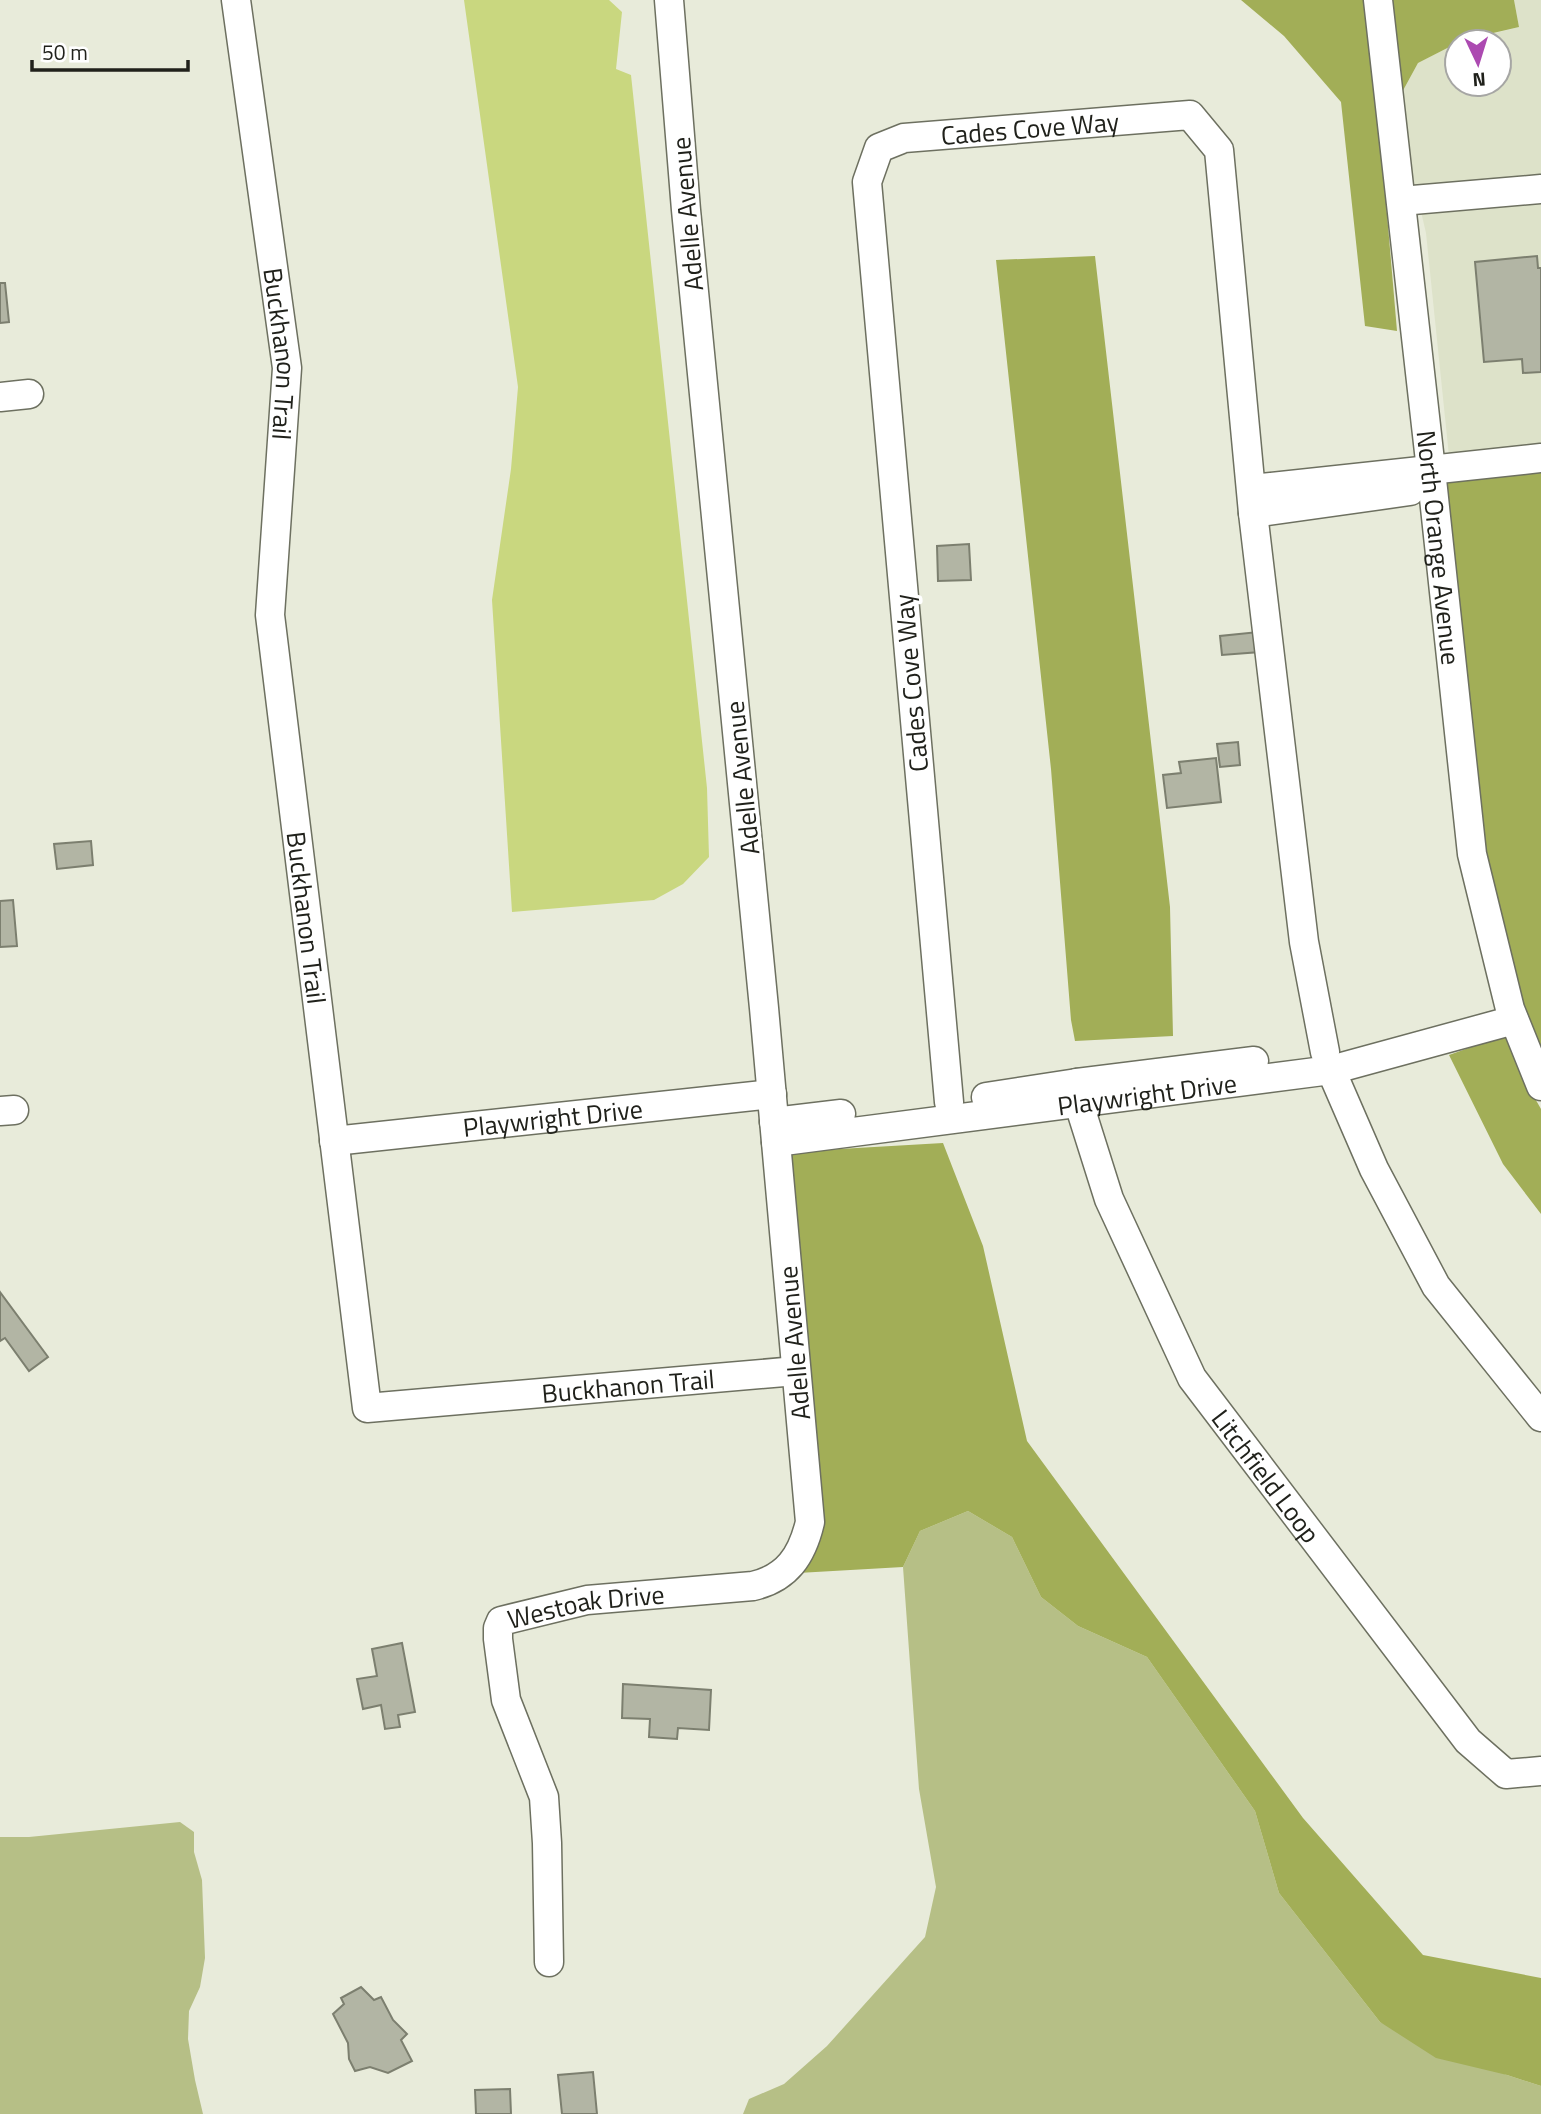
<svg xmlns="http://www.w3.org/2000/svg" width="1541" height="2114" font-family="'Titillium Web',sans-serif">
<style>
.built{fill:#dde2c9}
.green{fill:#b6bf86}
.forest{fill:#a2ae57}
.water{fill:#c9d77f}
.building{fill:#b2b5a4;stroke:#7c7f6f;stroke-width:2}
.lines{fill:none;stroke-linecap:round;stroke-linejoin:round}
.minor-casing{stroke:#6d7060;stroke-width:31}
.minor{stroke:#fff;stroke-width:28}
.labels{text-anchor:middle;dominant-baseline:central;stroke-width:7;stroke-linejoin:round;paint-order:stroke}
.street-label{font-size:26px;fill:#20211b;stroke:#fff}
</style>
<rect width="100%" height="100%" fill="#e8ebda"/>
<path class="built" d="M1514,0h27v446l-92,10 -23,-223 -20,-86 -6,-51 18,-33 39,-20v41h42v-42h-40l60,-15z"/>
<g class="green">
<path d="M968,1511l44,26 29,60 37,29 69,31 108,154 24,82 101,129 127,53 34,11v28h-798l6,-15 35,-15 43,-38 98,-109 11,-50 -17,-98 -16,-222 17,-36z"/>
<path d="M180,1822l14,10v20l8,28 3,78 -5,29 -11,24 -1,28 7,41 8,34h-203v-277h29z"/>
</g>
<g class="forest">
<path d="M1241,0h126l3,15 27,316 -32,-5 -24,-224 -57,-66z"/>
<path d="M1389,0h125l5,27 -56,13 -45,23 -18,33z"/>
<path d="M1095,256l75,651 3,129 -98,5 -4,-21 -20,-251 -55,-509z"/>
<path d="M1541,470v588l-17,-42 -42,-163 -39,-372z"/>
<path d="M1508,1034l21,54 12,21v105l-38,-50 -54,-109z"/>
<path d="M943,1143l40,103 44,195 276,377 120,137 118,23v108l-34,-11 -71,-17 -56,-36 -101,-129 -24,-82 -108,-154 -69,-31 -37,-29 -29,-60 -44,-26 -48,20 -17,36 -105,6 -10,-421z"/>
</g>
<path class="water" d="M464,0h145l13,12 -6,57 15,6 76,713 2,69 -26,27 -29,16 -142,12 -20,-312 19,-131 7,-82z"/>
<g class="building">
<path d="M1537,256l1,12h3v104l-18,1 -1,-14 -38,3 -9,-100z"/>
<path d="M0,283h5l4,39 -9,1z"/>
<path d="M969,544l2,36 -33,1 -1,-35z"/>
<path d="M1258,632l2,20 -38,3 -2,-19z"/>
<path d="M1238,742l2,23 -20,2 -3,-23z"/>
<path d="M1216,758l5,44 -54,6 -4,-33 18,-2 -2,-11z"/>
<path d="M91,841l2,24 -36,4 -3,-25z"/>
<path d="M13,900l4,46 -17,1v-46z"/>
<path d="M0,1292l48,65 -19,14 -24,-33 -5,3z"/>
<path d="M402,1643l13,69 -17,3 2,12 -15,2 -4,-24 -18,4 -6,-30 20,-3 -5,-27z"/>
<path d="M623,1684l88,6 -2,40 -31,-2 -1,11 -28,-2 1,-18 -28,-1z"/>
<path d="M361,1987l13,13 7,-3 12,23 14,14 -6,6 11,21 -24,12 -18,-6 -15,4 -6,-12 -1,-16 -15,-29 11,-10 -3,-6z"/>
<path d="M593,2072l4,42h-35l-4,-39z"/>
<path d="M510,2089l1,25h-35l-1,-24z"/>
</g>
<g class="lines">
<g class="minor-casing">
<g id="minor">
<path id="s1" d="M236,0l51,368 -17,247 97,793 429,-37"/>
<path id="s2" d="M1378,0l53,470 41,384 38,155 31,77"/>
<path d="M1401,201l140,-12"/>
<path d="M0,397l29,-3"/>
<path d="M1252,489l289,-31"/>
<path d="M1253,513l157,-22"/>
<path d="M1331,1070l43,99 62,117 105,131"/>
<path id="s3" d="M1077,1083l2,21 30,95 83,179 276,363 38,33 35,-3"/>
<path d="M986,1097l91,-14 177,-22"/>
<path id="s4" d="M949,1102l-82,-920 12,-34 25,-10 286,-23 29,35 34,363 51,429 21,110"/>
<path d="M0,1111l14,-1"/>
<path d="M774,1122l67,-8"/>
<path id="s5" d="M334,1141l438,-47"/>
<path id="s6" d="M776,1142l555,-72 183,-50"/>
<path id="s7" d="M549,1962l-2,-119 -3,-46 -38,-97 -8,-61v-11l3,-7 86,-21 166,-14c34,-8 49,-30 57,-64l-46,-514 -78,-798 -17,-210"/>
</g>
</g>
<use href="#minor" class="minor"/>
</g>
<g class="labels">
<g class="street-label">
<text stroke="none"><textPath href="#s4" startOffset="1113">Cades Cove Way</textPath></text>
<text transform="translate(687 214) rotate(-95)">Adelle Avenue</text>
<text stroke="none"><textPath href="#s1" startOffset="357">Buckhanon Trail</textPath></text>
<text stroke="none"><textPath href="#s2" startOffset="551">North Orange Avenue</textPath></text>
<text transform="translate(911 683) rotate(-95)">Cades Cove Way</text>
<text transform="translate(742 778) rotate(-96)">Adelle Avenue</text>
<text stroke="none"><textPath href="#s1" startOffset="924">Buckhanon Trail</textPath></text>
<text stroke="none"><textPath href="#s6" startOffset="374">Playwright Drive</textPath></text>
<text stroke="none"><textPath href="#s5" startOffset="220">Playwright Drive</textPath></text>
<text transform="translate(794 1343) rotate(-95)">Adelle Avenue</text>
<text stroke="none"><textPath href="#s1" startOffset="1680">Buckhanon Trail</textPath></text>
<text stroke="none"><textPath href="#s3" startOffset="441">Litchfield Loop</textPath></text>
<text stroke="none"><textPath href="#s7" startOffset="436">Westoak Drive</textPath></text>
</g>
</g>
<g transform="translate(1478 63) rotate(176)"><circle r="33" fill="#ffffff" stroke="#a6a6a4" stroke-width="2"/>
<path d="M0-5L12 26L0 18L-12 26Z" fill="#ac4ab1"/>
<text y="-10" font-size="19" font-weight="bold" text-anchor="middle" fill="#20211b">N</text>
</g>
<path d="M32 60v10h156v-10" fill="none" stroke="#20211b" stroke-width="3.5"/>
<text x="42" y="60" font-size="21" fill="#20211b" stroke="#ffffff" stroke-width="5" paint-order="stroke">50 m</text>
</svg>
